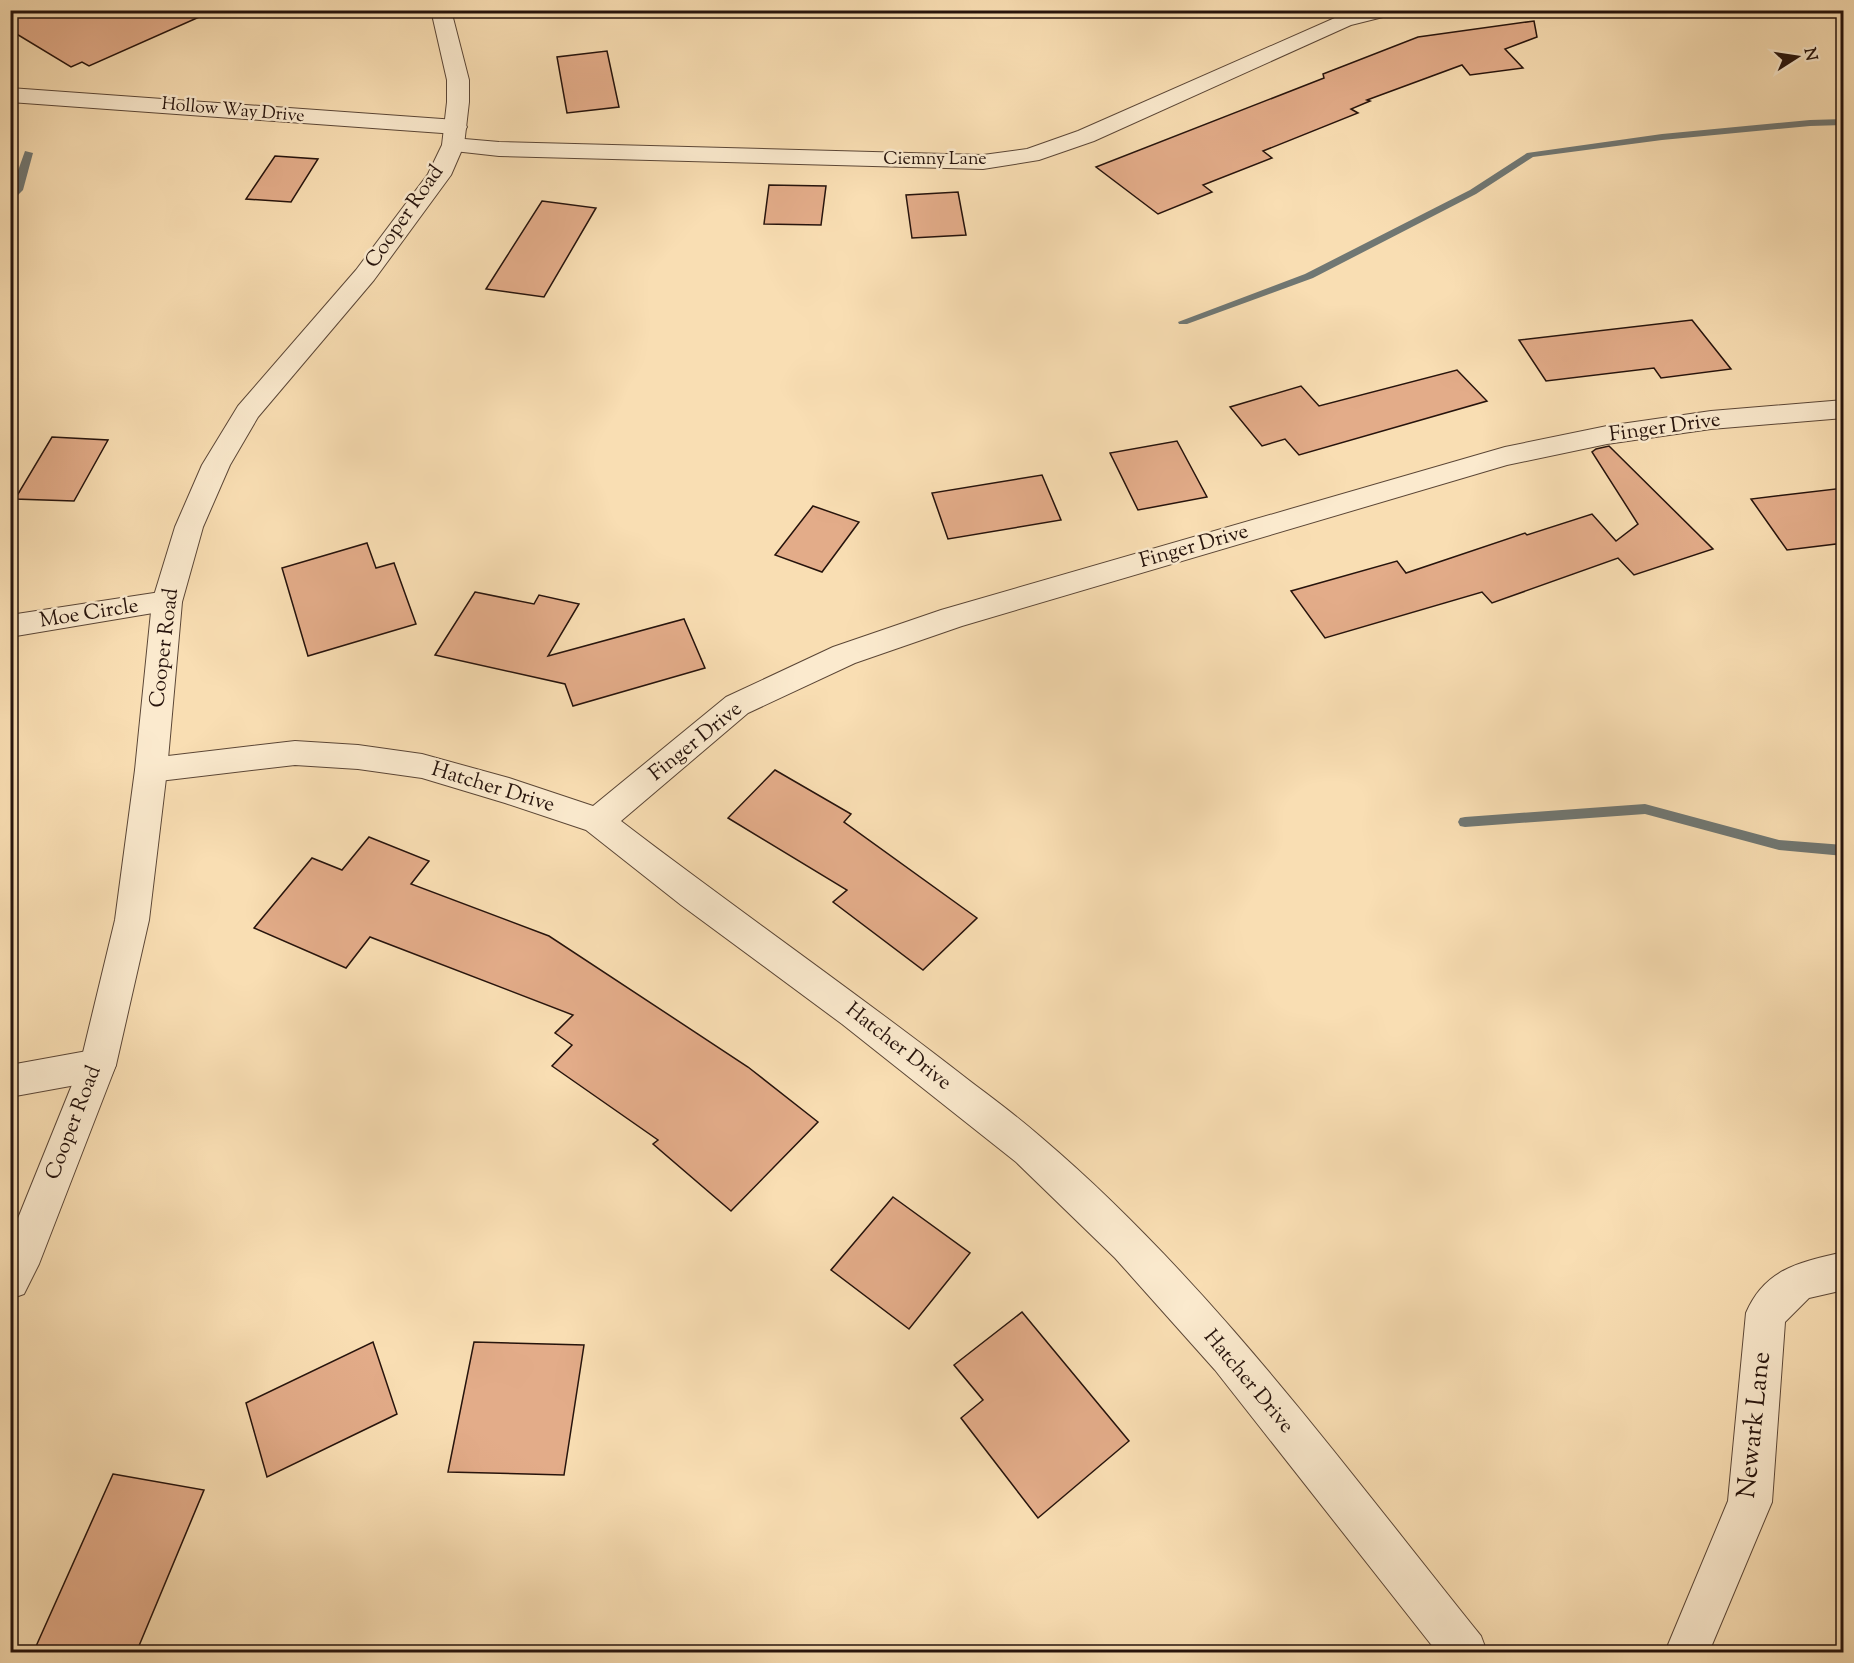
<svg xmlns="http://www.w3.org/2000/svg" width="1854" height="1663" font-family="'Sorts Mill Goudy',serif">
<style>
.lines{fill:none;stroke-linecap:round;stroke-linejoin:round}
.stream{fill:#707773;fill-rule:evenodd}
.building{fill:#e3ac89;stroke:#26130c;stroke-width:1.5}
.minor-casing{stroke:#5b4636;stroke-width:2}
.tertiary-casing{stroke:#5b4636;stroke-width:2}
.minor{fill:#fbeace;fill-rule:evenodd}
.tertiary{fill:#fbeace;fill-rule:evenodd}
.labels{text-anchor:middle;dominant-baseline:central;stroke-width:5;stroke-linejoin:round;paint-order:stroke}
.far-street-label{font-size:18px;fill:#26130c;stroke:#fbeace}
.street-label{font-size:21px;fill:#26130c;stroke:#fbeace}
.near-street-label{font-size:26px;fill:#26130c;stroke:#fbeace}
</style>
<rect width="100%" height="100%" fill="#f9deb3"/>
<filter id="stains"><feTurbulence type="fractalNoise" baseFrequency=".00333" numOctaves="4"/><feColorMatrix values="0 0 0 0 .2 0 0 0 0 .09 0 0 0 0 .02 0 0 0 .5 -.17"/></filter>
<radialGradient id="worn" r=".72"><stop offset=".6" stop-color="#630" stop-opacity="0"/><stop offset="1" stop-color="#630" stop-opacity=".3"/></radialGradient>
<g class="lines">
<g class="stream">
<path d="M1844,119v6l-34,1 -148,14 -129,17 -57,37 -163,84 -126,46h-8l-1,-2 127,-48 165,-84 57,-37 135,-19 148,-14z"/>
<path d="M25,151l8,2 -10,37 -13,13v-10z"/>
<path d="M1645,804l134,36 65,5v11l-65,-6 -134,-36 -180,13 -5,-1 -2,-4 2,-4 5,-1z"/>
</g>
</g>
<g class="building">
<path d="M10,10h51l7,5 12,-5h135l-126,56 -7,-4 -11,5 -61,-37z"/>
<path d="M1534,21l3,16 -32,12 18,19 -53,7 -8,-10 -95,35 3,1 -19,8 7,4 -95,38 9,7 -69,27 9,7 -54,22 -62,-47 228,-89 -1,-4 95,-37z"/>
<path d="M607,51l12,56 -52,6 -10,-56z"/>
<path d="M275,156l43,3 -27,43 -45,-3z"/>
<path d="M769,185l57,1 -5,39 -57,-1z"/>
<path d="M958,192l8,43 -54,3 -6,-43z"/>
<path d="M542,201l54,7 -52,89 -58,-8z"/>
<path d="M1692,320l39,49 -70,9 -7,-10 -108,13 -27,-41z"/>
<path d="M1457,370l30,31 -188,54 -14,-16 -23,7 -32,-39 71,-21 18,20z"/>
<path d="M52,437l56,3 -34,61 -59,-2z"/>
<path d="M1177,441l30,56 -69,13 -28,-57z"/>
<path d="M1609,446l104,103 -79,26 -16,-17 -126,45 -10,-11 -157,46 -34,-47 106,-30 9,12 119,-40 2,2 65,-21 24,27 22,-17 -46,-72 4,-3z"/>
<path d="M1042,475l19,45 -113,19 -16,-46z"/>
<path d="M1844,488v55l-57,7 -36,-51z"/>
<path d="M813,506l46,16 -37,50 -47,-17z"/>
<path d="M367,543l9,25 18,-5 22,61 -108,32 -26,-88z"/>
<path d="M475,592l59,12 5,-9 40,9 -31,52 136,-37 21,49 -132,38 -8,-22 -130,-29z"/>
<path d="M775,770l76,44 -7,8 133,96 -54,52 -90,-68 14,-12 -119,-72z"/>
<path d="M369,837l60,24 -18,23 138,52 199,131 70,55 -87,89 -78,-67 5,-4 -106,-74 20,-21 -17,-12 18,-18 -203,-78 -24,31 -92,-40 58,-70 30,12z"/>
<path d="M893,1197l77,56 -61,76 -78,-59z"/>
<path d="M1022,1312l107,129 -91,77 -77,-100 22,-18 -29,-35z"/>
<path d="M373,1342l24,72 -130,63 -21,-74z"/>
<path d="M474,1342l110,3 -20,130 -116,-3z"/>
<path d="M113,1474l91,16 -68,163h-103z"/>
</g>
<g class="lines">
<g class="minor-casing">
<g id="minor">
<path d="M1361,10h37l-3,4 -44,11 -257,116 -55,19 -56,9 -484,-13 -54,-6 -3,-5 3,-5 8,-2 46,4 484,13 44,-6 51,-18 259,-114z"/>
<path d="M10,88l446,32 8,2 3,5 -3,5 -8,2 -446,-32z"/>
<path d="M1844,400v18l-133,11 -104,15 -100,21 -545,161 -107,37 -107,50 -127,108c111,85 226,165 336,250 28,22 58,43 85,67 167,142 302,328 439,498l6,16h-50l-222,-282 -100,-112 -99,-96 -174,-138 -161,-119 -95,-75 -81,-27 -83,-25 -64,-9 -63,-4 -144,17 -11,-3 -5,-9 5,-9 11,-3 144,-17 63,4 64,9 87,24 84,28 133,-109 107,-50 108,-37 564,-163 102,-21 104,-15z"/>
<path d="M167,591l10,4 5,7 -5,7 -167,28v-22z"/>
<path d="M98,1049l13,5 5,11 -5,11 -13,5 -88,16v-32z"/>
<path d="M1844,1252v38l-35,8 -24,24 -13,180 -63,150h-44l63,-151 18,-188c19,-45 55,-51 98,-61z"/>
</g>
</g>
<g class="tertiary-casing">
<path id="tertiary" d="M431,10h20l18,70v22l-5,43 -13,30 -77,105 -116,137 -28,48 -27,62 -21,75 -15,168 -18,150 -33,145 -77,199 -15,30 -14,5v-61l70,-173 35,-145 20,-150 17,-168 23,-75 27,-62 36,-59 118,-136 72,-96 14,-29 5,-43v-22z"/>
</g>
<use href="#minor" class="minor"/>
<use href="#tertiary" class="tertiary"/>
</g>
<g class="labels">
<g class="far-street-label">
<text transform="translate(233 111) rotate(5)">Hollow Way Drive</text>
<text x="935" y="160">Ciemny Lane</text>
</g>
<g class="street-label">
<text transform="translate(405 217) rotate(-55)">Cooper Road</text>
<text transform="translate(1665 428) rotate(-8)">Finger Drive</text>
<text transform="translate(1194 547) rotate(-16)">Finger Drive</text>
<text transform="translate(89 614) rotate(-9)">Moe Circle</text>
<text transform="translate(165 648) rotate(-83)">Cooper Road</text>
<text transform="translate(696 742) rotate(-39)">Finger Drive</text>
<text transform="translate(493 788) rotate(17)">Hatcher Drive</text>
<text transform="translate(898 1047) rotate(38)">Hatcher Drive</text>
<text transform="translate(74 1123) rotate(-69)">Cooper Road</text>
<text transform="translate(1248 1382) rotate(50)">Hatcher Drive</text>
</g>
<g class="near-street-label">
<text transform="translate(1755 1425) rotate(-84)">Newark Lane</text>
</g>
</g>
<rect width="1854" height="1663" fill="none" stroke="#f9deb3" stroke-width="36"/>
<rect x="12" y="12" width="1830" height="1639" fill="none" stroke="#26130c" stroke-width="3"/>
<rect x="18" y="18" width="1818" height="1627" fill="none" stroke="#26130c" stroke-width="1.5"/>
<g transform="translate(1797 57) rotate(78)" stroke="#fbeace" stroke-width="4.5" paint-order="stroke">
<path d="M0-4.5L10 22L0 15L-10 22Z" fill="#26130c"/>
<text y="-9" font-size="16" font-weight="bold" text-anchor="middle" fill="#26130c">N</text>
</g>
<rect width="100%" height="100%" filter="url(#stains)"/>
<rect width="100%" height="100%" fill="url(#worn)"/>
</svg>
